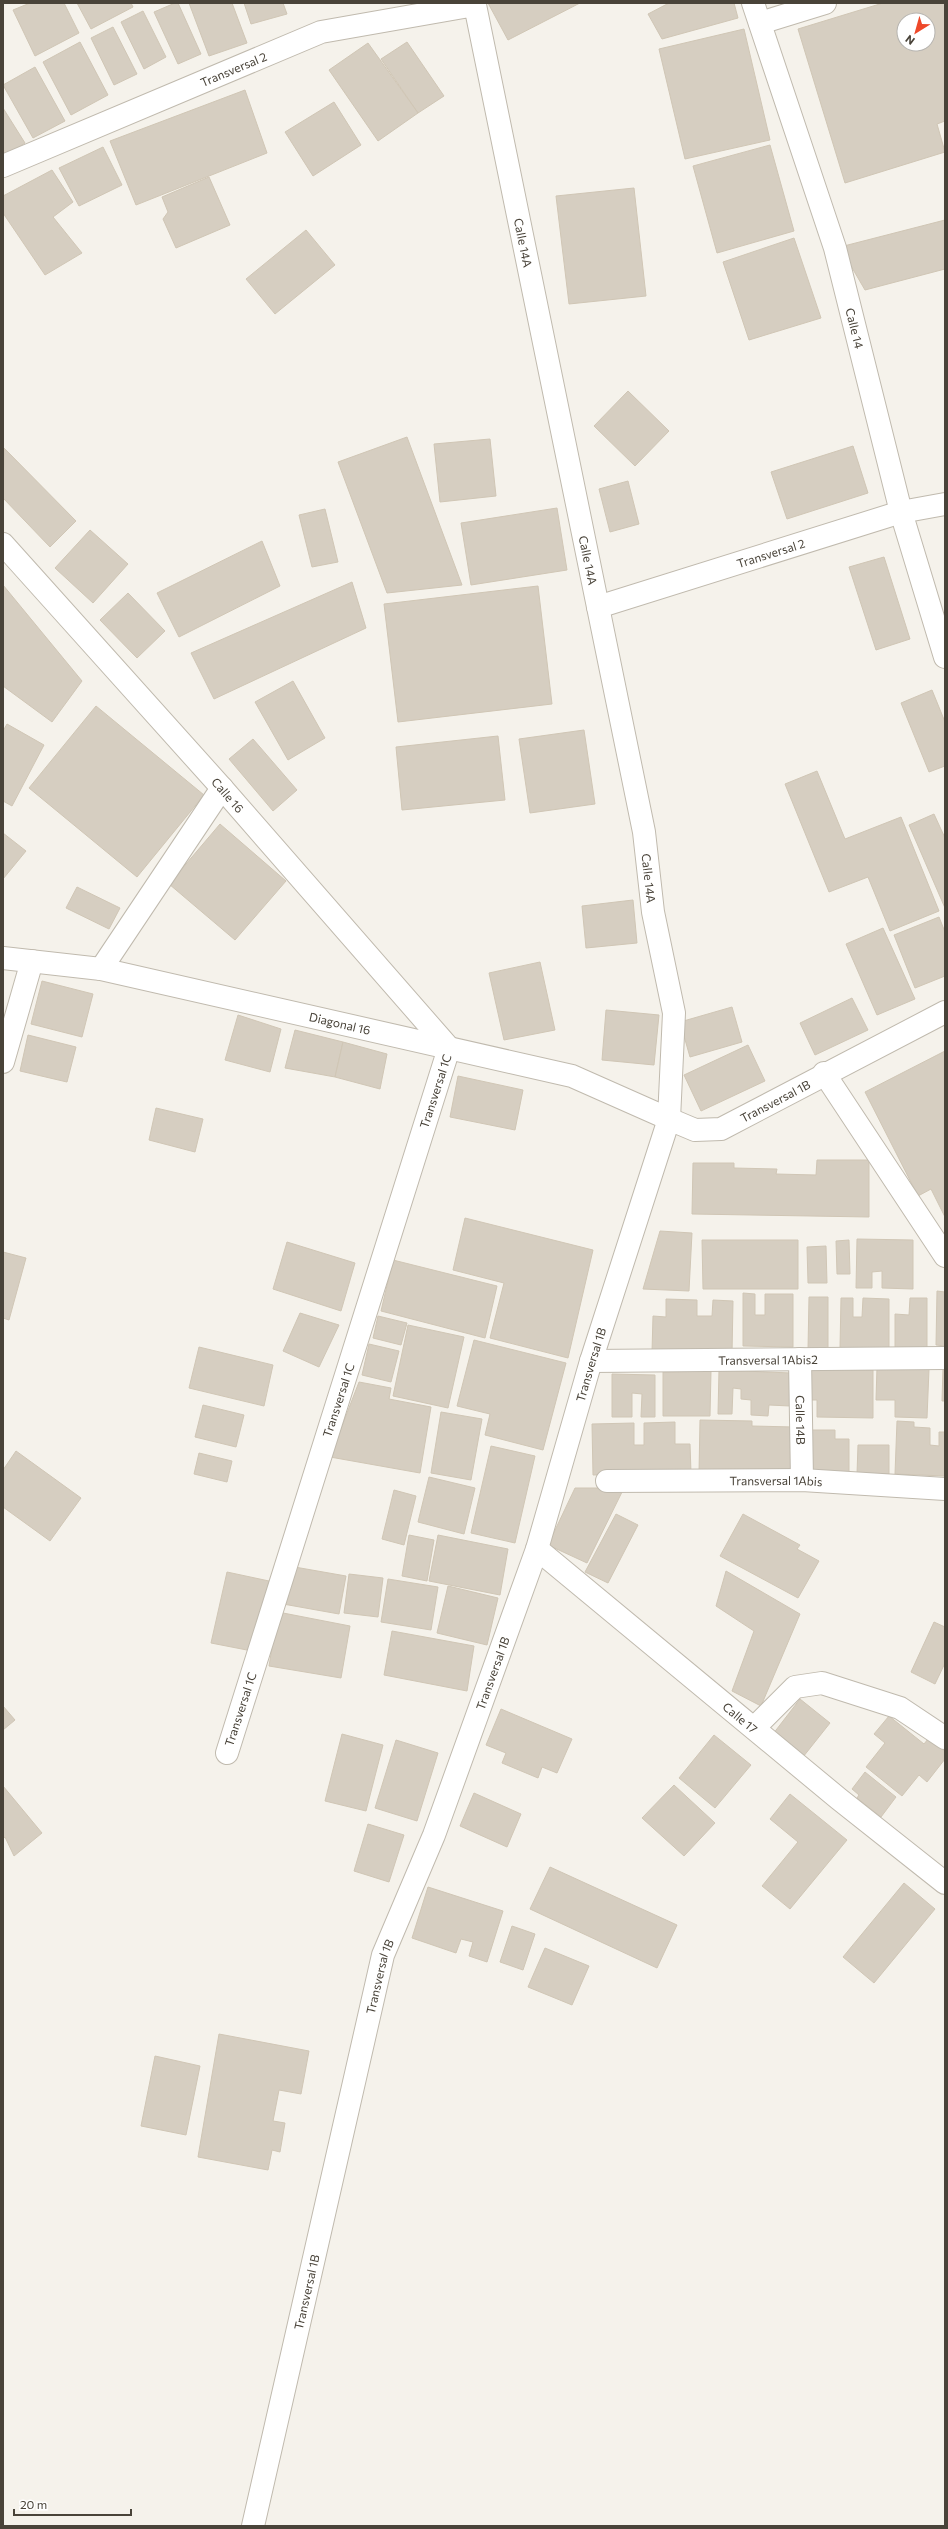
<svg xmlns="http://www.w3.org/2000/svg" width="948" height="2529" font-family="Commissioner,sans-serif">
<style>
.building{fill:#d6cec1;stroke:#d0c6b5;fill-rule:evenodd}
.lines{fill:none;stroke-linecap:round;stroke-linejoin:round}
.minor-casing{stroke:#c0baae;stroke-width:24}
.minor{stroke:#fff;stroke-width:22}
.labels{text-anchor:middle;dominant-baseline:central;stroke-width:3.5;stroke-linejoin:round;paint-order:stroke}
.street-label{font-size:12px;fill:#494339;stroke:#fff}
</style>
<rect width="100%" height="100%" fill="#f5f2eb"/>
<g class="building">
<path d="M30,3h34l15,30 -44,23 -22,-46z"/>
<path d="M77,3h54l2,4 -42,22z"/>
<path d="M175,3h3l23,51 -23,10 -24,-52z"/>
<path d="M189,3h43l15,40 -38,13z"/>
<path d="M244,3h39l4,11 -36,10z"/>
<path d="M488,3h92l-72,37z"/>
<path d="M669,3h65l4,15 -76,21 -14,-25z"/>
<path d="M883,3h62v118l-8,3 8,28 -100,31 -47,-154zM904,20h24v24h-24z"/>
<path d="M143,11l23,46 -22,12 -23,-47z"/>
<path d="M113,27l24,47 -23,11 -23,-47z"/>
<path d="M744,29l26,111 -85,19 -26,-110z"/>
<path d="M80,42l28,53 -37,20 -28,-53z"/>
<path d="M407,42l37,54 -26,17 -37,-54z"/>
<path d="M368,43l50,70 -40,28 -49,-71z"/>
<path d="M35,67l30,54 -32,17 -30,-53z"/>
<path d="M245,90l22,63 -131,52 -26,-64z"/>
<path d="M334,102l27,43 -48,31 -28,-44z"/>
<path d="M3,108l22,35 -22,14z"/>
<path d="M770,145l24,86 -77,22 -24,-87z"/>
<path d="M103,147l19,38 -43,21 -20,-38z"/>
<path d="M52,170l21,32 -20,15 29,36 -37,22 -42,-62v-17z"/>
<path d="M209,177l21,48 -54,23 -13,-29 5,-7 -6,-15z"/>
<path d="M634,188l12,108 -77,8 -13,-108z"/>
<path d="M945,220v49l-80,21 -25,-43z"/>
<path d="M306,230l29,35 -60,49 -29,-35z"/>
<path d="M794,238l27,80 -72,22 -26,-78z"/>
<path d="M628,391l41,40 -34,35 -41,-40z"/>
<path d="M407,437l55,148 -75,8 -49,-131z"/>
<path d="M490,439l6,57 -56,6 -6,-58z"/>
<path d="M853,446l15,47 -81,26 -16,-47z"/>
<path d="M4,448l72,73 -26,26 -47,-49z"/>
<path d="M628,481l11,43 -29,8 -11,-43z"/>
<path d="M557,508l10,62 -96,15 -10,-62z"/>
<path d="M325,509l13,53 -26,5 -13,-52z"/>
<path d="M90,530l38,34 -35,39 -38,-35z"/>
<path d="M262,541l18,45 -101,51 -22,-44z"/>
<path d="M884,557l26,82 -34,11 -27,-83z"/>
<path d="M352,582l14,46 -152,71 -23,-46z"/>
<path d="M3,585l79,96 -30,41 -49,-36z"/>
<path d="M538,586l14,118 -154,18 -14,-118z"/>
<path d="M128,593l37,38 -28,27 -37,-38z"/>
<path d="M293,681l32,57 -37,22 -33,-58z"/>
<path d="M932,690l13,32v44l-16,6 -28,-69z"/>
<path d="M96,706l108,89 -67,82 -108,-89z"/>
<path d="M7,724l37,21 -32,61 -9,-5v-70z"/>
<path d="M584,730l11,74 -65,9 -11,-74z"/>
<path d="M498,736l7,64 -103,10 -6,-63z"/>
<path d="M253,739l44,51 -24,21 -44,-52z"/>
<path d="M817,771l28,68 56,-22 38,94 -49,20 -22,-54 -39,15 -44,-108z"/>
<path d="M934,814l11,24v70l-36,-83z"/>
<path d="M220,824l66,57 -51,59 -66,-56z"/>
<path d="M3,833l23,18 -23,28z"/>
<path d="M77,887l43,21 -11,21 -43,-21z"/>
<path d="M633,900l4,43 -51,5 -4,-42z"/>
<path d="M939,917l6,15v44l-30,12 -21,-53z"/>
<path d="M883,928l32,71 -38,16 -31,-71z"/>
<path d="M540,962l15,68 -51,10 -15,-67z"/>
<path d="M42,981l51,13 -11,43 -51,-13z"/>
<path d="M852,998l16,32 -53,25 -15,-32z"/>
<path d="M732,1007l10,35 -52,15 -10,-35z"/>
<path d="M606,1010l53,5 -5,50 -52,-5z"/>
<path d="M238,1015l43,14 -11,43 -45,-12z"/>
<path d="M295,1030l48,12 -8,35 -50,-9z"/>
<path d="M28,1035l48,12 -9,35 -47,-11z"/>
<path d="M343,1042l44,12 -7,35 -45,-12z"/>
<path d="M748,1045l17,36 -64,30 -17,-36z"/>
<path d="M945,1051v166l-14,-28 -13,7 -53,-104z"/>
<path d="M458,1076l65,14 -8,40 -65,-13z"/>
<path d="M156,1108l47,11 -8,33 -46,-12z"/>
<path d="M817,1160h52v57l-177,-3 1,-51h41v5l43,1 -1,5 40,1z"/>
<path d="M465,1218l128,32 -25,108 -78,-20 14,-55 -51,-13z"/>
<path d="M660,1231l32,2 -3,58 -46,-2z"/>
<path d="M857,1239l56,1v49l-31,-1v-17l-10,1v16h-16z"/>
<path d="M702,1240h96v49h-95z"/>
<path d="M849,1240l1,34h-13l-1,-33z"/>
<path d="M287,1242l68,21 -14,48 -68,-22z"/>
<path d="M826,1246l1,37h-19l-1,-36z"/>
<path d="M3,1252l23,6 -17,62 -6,-2z"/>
<path d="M393,1260l104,26 -12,52 -104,-27z"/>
<path d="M937,1291l8,1v54l-9,-1z"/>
<path d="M743,1293l12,1v21h10v-21h28v53l-50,-1z"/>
<path d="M809,1297h19v53h-20z"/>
<path d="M841,1298h12v19h9l1,-19 26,1v50l-49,-1z"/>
<path d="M910,1298h17v52l-32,-1v-35l14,1z"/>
<path d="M666,1299l31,1v16h15l1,-16 20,1 -1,53 -80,-2 1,-36 13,1z"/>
<path d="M300,1313l39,12 -20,42 -36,-16z"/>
<path d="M378,1316l29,7 -6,22 -28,-7z"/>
<path d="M408,1325l56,12 -16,71 -55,-12z"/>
<path d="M474,1340l92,23 -23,87 -58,-15 5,-21 -33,-8z"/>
<path d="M369,1344l30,7 -8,31 -29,-7z"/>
<path d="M199,1347l74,18 -9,41 -75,-18z"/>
<path d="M877,1367l52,2 -2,49 -32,-1v-17h-19z"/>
<path d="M943,1368h2v33h-3z"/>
<path d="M811,1369l62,1v48l-56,-1v-17h-7z"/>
<path d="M719,1370l72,3 -1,33 -21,-1 -1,11 -17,-1v-15l-10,-1v-10l-8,-1 -1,26h-14z"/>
<path d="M711,1371l-1,45h-47v-44z"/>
<path d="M612,1374l43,1v42h-14l1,-23 -10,-1v24h-20z"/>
<path d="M359,1382l32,6 -2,11 42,8 -11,66 -90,-16z"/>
<path d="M203,1405l41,10 -8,32 -41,-10z"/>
<path d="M441,1412l41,7 -11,61 -40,-7z"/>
<path d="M700,1420l52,1v5l42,1 -1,49 -94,-3z"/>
<path d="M897,1421l17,1v5l16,1v17l9,1v-14h6v44l-50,-2z"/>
<path d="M675,1422v22h15l1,29 -98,2 -1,-51 42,-1v22h10v-22z"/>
<path d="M811,1430h24v9h14v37l-39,-1z"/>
<path d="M858,1445h31v29h-32z"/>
<path d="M491,1446l44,10 -20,87 -44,-10z"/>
<path d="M16,1451l65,47 -31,43 -47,-34v-37z"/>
<path d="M199,1453l33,8 -5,21 -33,-8z"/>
<path d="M429,1477l46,11 -11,46 -46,-12z"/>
<path d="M575,1488h49l-37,75 -39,-18z"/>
<path d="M394,1490l22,6 -12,49 -22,-6z"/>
<path d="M616,1514l22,11 -30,58 -23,-11z"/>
<path d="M743,1514l57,31 -3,4 22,12 -21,37 -78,-42z"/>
<path d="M409,1535l25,5 -7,41 -25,-5z"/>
<path d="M438,1535l70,14 -8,46 -71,-14z"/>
<path d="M289,1566l57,10 -7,38 -56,-10z"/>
<path d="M726,1571l74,43 -39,92 -29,-15 22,-60 -38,-25z"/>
<path d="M227,1572l42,9 -17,70 -41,-8z"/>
<path d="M349,1574l34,4 -5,39 -34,-4z"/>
<path d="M388,1579l50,8 -7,43 -50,-8z"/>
<path d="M448,1586l50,12 -11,47 -50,-12z"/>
<path d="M278,1612l72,14 -9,52 -72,-12z"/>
<path d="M934,1622l11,5v36l-10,21 -24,-12z"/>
<path d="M392,1631l82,15 -7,45 -83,-16z"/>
<path d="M800,1699l30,24 -27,34 -30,-23z"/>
<path d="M3,1706l12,14 -12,10z"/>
<path d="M501,1709l71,30 -15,34 -15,-6 -4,11 -36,-15 4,-10 -20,-8z"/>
<path d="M889,1716l35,28 4,-5 17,12v8l-18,23 -8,-7 -17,21 -36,-29 19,-24 -11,-9z"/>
<path d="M342,1734l41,11 -17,66 -41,-10z"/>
<path d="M714,1735l37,30 -36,43 -36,-30z"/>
<path d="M396,1740l42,13 -21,68 -42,-13z"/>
<path d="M865,1772l31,25 -15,20 -24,-19 2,-3 -7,-6z"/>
<path d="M674,1785l41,38 -31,33 -42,-38z"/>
<path d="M3,1786l39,47 -28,23 -9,-19 -2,2z"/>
<path d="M474,1793l47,21 -14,33 -47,-21z"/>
<path d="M790,1794l57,46 -57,69 -28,-23 36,-44 -28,-23z"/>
<path d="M368,1824l36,11 -15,47 -35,-11z"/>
<path d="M550,1867l127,58 -20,43 -127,-59z"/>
<path d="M904,1883l31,26 -61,74 -31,-26z"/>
<path d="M428,1887l75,24 -16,51 -18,-6 4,-14 -12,-3 -5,14 -44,-15z"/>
<path d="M512,1926l23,8 -12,36 -23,-8z"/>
<path d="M545,1948l44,18 -17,39 -44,-18z"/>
<path d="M219,2034l90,17 -8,43 -22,-4 -6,31 12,2 -5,29 -8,-2 -4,20 -70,-13z"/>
<path d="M155,2056l45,10 -14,69 -45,-9z"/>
</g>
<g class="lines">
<g class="minor-casing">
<g id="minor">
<path id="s1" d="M753,3l82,245 66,264 44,145"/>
<path d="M760,23l65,-20"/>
<path id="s2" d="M3,166l318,-134 154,-27 169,827 9,80 21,101 -5,106 -97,-43 -471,-107 -98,-11"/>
<path id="s3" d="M3,544l219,244 227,260 -222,705"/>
<path id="s4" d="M598,607l303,-95 44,-8"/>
<path d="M101,969l121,-181"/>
<path d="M3,1062l29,-101"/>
<path d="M824,1073l121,183"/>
<path id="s5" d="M800,1359l2,121"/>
<path id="s6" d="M591,1361l354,-3"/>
<path id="s7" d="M607,1481l195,-1 143,9"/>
<path id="s8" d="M537,1549l302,250 106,84"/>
<path d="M754,1728l41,-41 27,-4 78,25 45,30"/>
<path id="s9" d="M253,2526l130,-571 51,-120 103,-286 54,-188 78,-242 26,11 26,-1 224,-117"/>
</g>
</g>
<use href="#minor" class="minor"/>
</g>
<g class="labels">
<g class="street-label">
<text stroke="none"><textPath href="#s2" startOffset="250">Transversal 2</textPath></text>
<text stroke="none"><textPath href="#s2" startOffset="744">Calle 14A</textPath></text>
<text stroke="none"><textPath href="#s1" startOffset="341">Calle 14</textPath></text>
<text stroke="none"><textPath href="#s4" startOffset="181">Transversal 2</textPath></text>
<text stroke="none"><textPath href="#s2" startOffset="1068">Calle 14A</textPath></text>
<text stroke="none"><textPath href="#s3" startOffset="337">Calle 16</textPath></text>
<text stroke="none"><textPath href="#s2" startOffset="1392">Calle 14A</textPath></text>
<text transform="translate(340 1023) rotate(13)">Diagonal 16</text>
<text transform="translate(435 1091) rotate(-72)">Transversal 1C</text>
<text stroke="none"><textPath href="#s9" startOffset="1585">Transversal 1B</textPath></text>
<text stroke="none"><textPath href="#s6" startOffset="177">Transversal 1Abis2</textPath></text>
<text stroke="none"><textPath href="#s9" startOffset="1212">Transversal 1B</textPath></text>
<text transform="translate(338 1400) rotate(-72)">Transversal 1C</text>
<text stroke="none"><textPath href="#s5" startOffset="61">Calle 14B</textPath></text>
<text stroke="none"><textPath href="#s7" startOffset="169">Transversal 1Abis</textPath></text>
<text stroke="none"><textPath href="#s9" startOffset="888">Transversal 1B</textPath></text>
<text transform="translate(240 1709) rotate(-72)">Transversal 1C</text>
<text stroke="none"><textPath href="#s8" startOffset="264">Calle 17</textPath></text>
<text stroke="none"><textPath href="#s9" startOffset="564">Transversal 1B</textPath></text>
<text stroke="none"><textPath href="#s9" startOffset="240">Transversal 1B</textPath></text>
</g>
</g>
<rect width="948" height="2529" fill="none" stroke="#494339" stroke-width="8"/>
<g transform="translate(916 32) rotate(217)"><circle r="19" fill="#ffffff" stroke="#b6b4b0"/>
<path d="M0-3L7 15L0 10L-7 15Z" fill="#ee482a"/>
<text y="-6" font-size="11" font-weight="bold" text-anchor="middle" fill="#494339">N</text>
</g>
<path d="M14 2509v6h117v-6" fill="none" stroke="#494339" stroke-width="2"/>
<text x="20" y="2509" font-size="12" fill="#494339" stroke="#ffffff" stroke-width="3" paint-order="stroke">20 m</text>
</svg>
